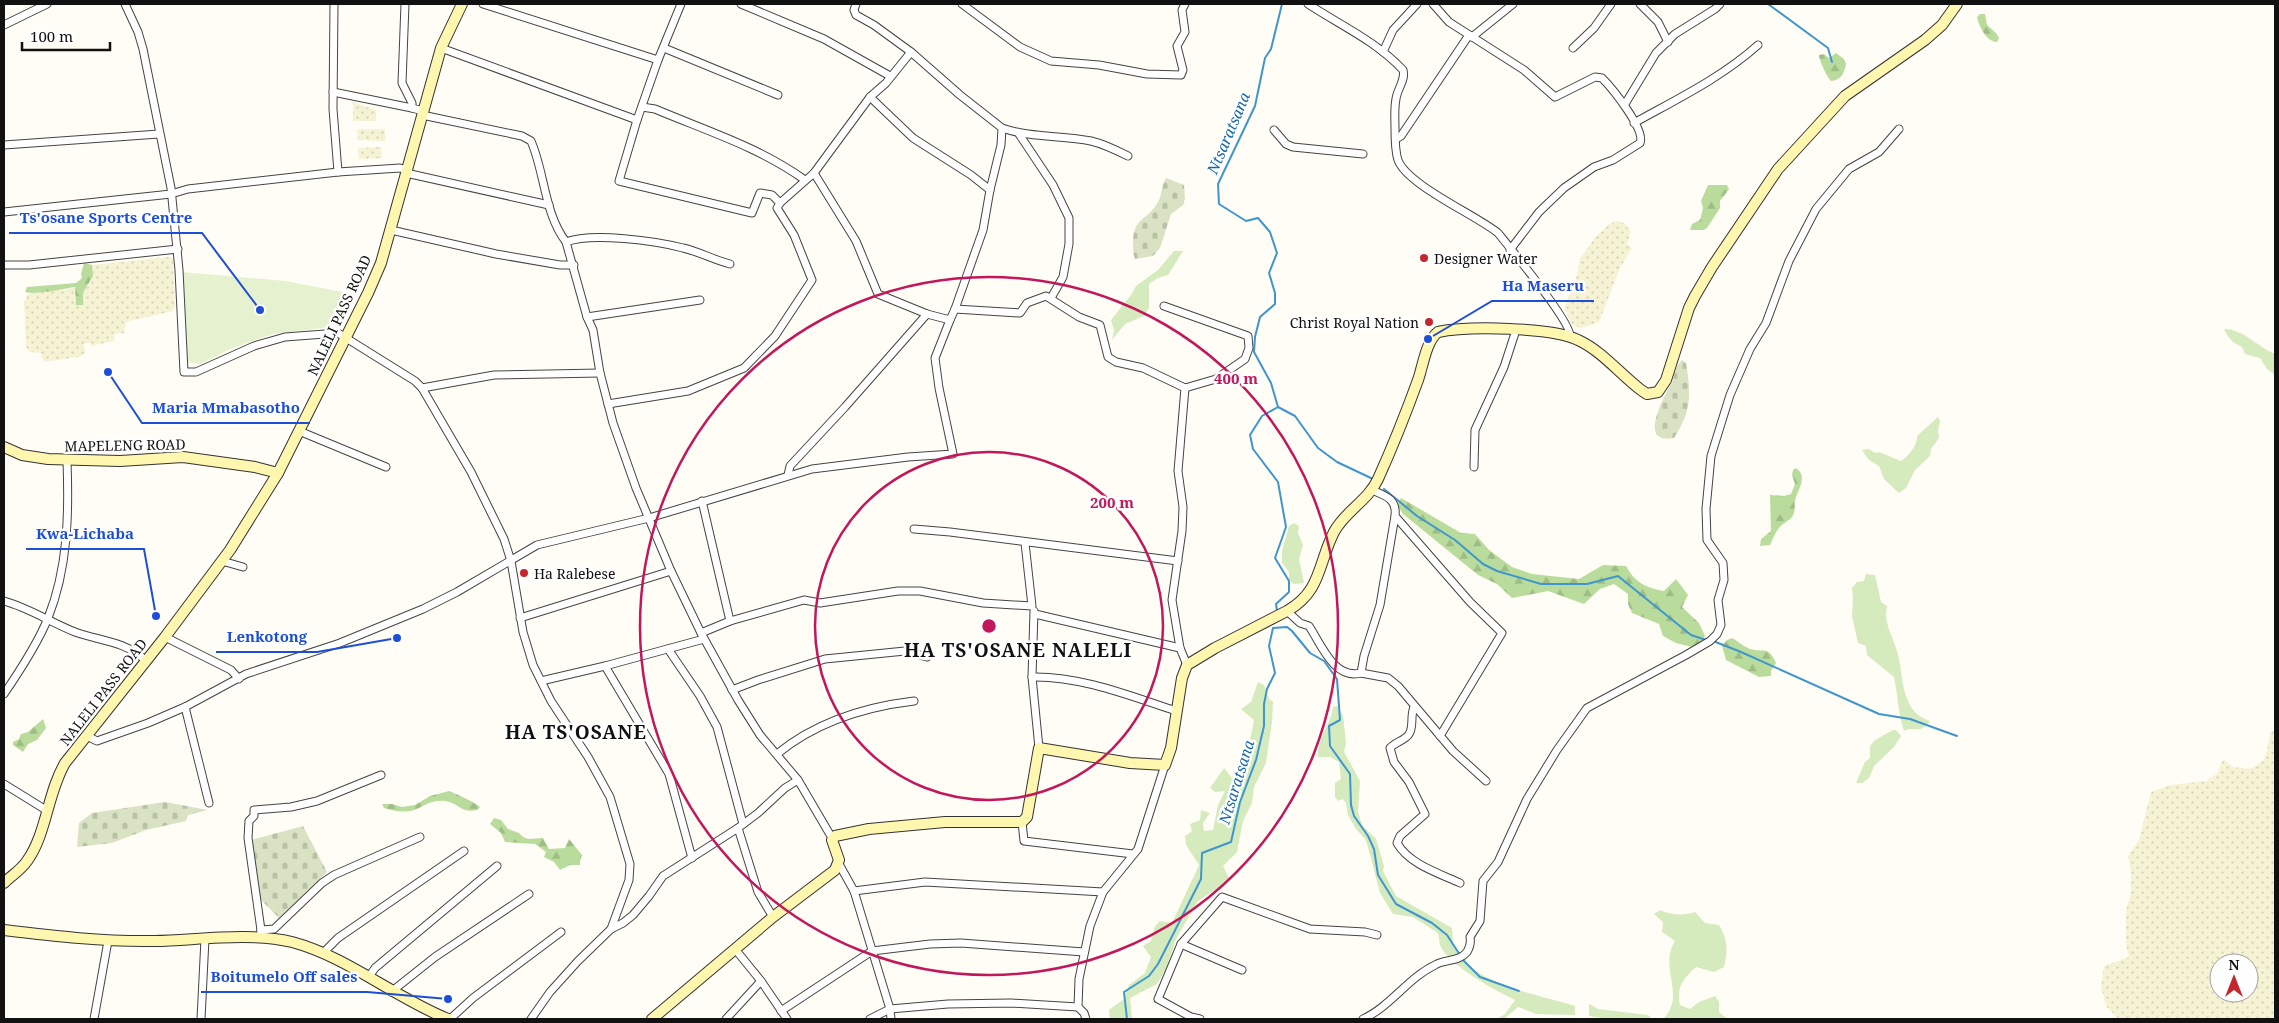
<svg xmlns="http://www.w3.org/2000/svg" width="2279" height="1023" font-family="'Noto Serif',serif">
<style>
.farmland{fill:url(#farmland-dots);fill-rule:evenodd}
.grass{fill:#d5ebbd}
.forest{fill:url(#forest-firs)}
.cemetery{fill:url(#cemetery-stones)}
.pitch{fill:#e6f2cf}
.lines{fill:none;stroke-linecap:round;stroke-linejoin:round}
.stream{stroke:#3f96cf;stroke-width:2}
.street-casing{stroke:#444;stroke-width:9}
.secondary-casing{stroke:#333;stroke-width:12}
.street{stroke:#fff;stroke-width:7}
.secondary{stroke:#fff6b0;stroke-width:10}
.ring{fill:none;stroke:#c2185b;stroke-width:2.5}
.poi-dot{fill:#c4262e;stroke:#fff;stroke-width:2}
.labels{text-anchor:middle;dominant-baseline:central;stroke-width:5;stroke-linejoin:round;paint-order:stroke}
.poi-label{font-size:14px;fill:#111;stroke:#fff;text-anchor:start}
.street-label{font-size:14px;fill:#111;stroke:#fff}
.water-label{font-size:15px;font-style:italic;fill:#1768a6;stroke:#fff}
.district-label{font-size:19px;font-weight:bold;letter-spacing:1px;fill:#111;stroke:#fff}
.centre{fill:#c2185b;stroke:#fff;stroke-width:2.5}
.ring-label{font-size:15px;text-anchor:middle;font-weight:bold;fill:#c2185b;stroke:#fff;stroke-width:5;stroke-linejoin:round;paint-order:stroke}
.leader{fill:none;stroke:#1d4ed8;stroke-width:2}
.callout-dot{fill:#1d4ed8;stroke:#fff;stroke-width:2}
.callout-label{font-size:15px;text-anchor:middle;font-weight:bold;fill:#1d4ed8;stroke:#fff;stroke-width:5;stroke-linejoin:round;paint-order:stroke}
</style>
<defs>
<pattern id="farmland-dots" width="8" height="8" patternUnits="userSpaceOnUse" patternTransform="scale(1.25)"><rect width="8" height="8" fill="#f6f3d4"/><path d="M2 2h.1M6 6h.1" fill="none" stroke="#d2cfb5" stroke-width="1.8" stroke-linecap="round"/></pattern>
<pattern id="forest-firs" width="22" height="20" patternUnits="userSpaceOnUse" patternTransform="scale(1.25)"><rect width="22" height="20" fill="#b9dc9c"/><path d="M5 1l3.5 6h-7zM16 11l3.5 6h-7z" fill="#9ebc85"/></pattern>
<pattern id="cemetery-stones" width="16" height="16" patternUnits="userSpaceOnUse" patternTransform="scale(1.25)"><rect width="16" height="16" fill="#d9e3c4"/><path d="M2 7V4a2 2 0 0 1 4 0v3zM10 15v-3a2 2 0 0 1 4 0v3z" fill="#b9c2a7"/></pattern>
</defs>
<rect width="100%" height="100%" fill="#fffdf5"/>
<g class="farmland">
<path d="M353,102l23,8v11h-23z"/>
<path d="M357,129h28v12l-27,-1z"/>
<path d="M381,147l1,11 -23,1 -1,-11z"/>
<path d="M1617,221l7,2 7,8 -4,13 5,4 -12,20 -21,54 -17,6 -9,-2 -9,-17 13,-34 3,-16 14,-20 15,-15z"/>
<path d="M167,257l6,1 2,47 -2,6 -47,11 -2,11 -9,1 -1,7 -23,5v-3h-4l-3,1 1,10 -6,3 -35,5 -3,-9 -11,-1 -4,-5 -2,-45 4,-8 23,-5 15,1 7,-3h2v15l8,1v-10l8,-11 1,-17z"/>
<path d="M2275,730v289h-157l-12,-13 -5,-20 3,-20 25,-9 -3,-13v-34l5,-16v-21l-3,-17 11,-16 12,-48 20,-7 35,-4 11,-7 6,-15 10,8 17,2 13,-8 4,-10 3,-18zM2219,963h30v30h-30z"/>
</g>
<g class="grass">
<path d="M1174,251h9l-15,24 -10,3 -9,6v24l-5,8 -19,8 -13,16 2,-10 -3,-10 20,-25 5,-9 22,-16z"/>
<path d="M2224,329c20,0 33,18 51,25v21l-8,-6 -7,-11 -15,-4 -3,-7c-9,-4 -14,-9 -18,-18z"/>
<path d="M1938,417l2,4 -2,10 1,7 -8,11 -1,7 -15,14 -9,18 -7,5 -15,-14 -5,-13 -10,-6 -7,-10 7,-1 6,4 4,-1 22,9c7,-4 17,-17 16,-25z"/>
<path d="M1294,523l5,3 -1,7 5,12 -4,14 5,24 -10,1 -5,-4v-8l-7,-9v-12l7,-25z"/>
<path d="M1866,574l9,1 6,27 6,4c-4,17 6,30 10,45 5,16 4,35 11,50 4,10 12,17 22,20 -11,15 -14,4 -26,10 -6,-18 -6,-35 -10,-54l-27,-22 -1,-9 -8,-3 -6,-27 1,-19 -1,-9 5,-6 7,-1z"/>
<path d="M1258,682l6,3 5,14 4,3 -1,20 -6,41 -12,24 -2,16 -9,18 -6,31 -14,14 7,14 -32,21 -22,38 -9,28 -10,17 -27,14 2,21h-22l-1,-9 15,-11 5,-14 16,-12 6,-16 -8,-11 8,-5 4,-15 5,-5 12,2 27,-58 -13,-20 -1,-9 7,-5 -2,-7 10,-4 1,-10 9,3 -7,10 1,8 9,-1 5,-25 7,-14 -10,1 -5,-4 14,-20 8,10 18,-37 4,-21 -13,-11 10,-7z"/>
<path d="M1337,706l6,9 3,28 -2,9 16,29 -2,31 4,13 14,14 8,27 -1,5 13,25 56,32c1,7 0,18 4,23 21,35 83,43 119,55v9l-39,-1 -18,-7 -14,12h-7l8,-5 10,-14c-19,-9 -67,-35 -75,-55 -1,-4 -1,-8 -2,-12l-25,-16 -20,-3 -13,-21 -12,-46 -3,-8 -9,-10 -8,-14 -2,-12 -3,-4 -5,2 -3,-4v-14l6,-4 -2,-17 -9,-5h-12c-1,-19 13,-33 15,-50z"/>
<path d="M1893,730h3l5,6 -7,11 -20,19 -5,12 -7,5h-6l9,-21 5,-4v-12l5,-6z"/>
<path d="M1660,910c10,5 25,6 35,2l10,11 14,2c9,15 9,25 5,42l-10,5 -18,-5c-13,12 -20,20 -16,38l10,4 9,-7 16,-6 4,6v10l8,7h-64c24,-24 -5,-51 12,-78l-13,-9 1,-10 -9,-8z"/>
<path d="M1589,1004l9,5 50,6 4,4h-44l-19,-3z"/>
</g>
<g class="forest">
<path d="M1980,14h5l2,11 9,8 3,5 -2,4c-10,0 -18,-15 -20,-25z"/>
<path d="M1836,53l8,6 2,5c-2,10 -5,16 -15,17 -4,-4 -12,-21 -12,-26l5,-1 5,4z"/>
<path d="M1708,185h19l2,4 -9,12v7l-13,20 -3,2h-14l2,-6 8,-4 3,-12 -2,-7z"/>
<path d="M84,263l8,2 1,11 -10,17v12h-7l-1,-18h-2c-6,2 -42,8 -48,5l2,-5 49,-4 6,-5 -1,-4z"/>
<path d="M1796,468c13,9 1,22 -1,33 -1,6 1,10 -3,16 -3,4 -9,6 -12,10 -5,5 -7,12 -10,18l-10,1 1,-7 10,-8 -1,-36 14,1 7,-2 4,-10 -3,-9 1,-5z"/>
<path d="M1401,498l60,35 14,1 14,16 23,17 20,7 47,5 24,-14 23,1c9,17 21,22 38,25l12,-12 12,16 -6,12 17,16 6,13 -3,6 -10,5 -16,-4 -13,-7 -4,-12 -27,-11 -4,-9v-10l-14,-10 -14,5 -16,15 -36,-13 -36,7 -15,-14 -19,-9 -75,-61 -6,-9z"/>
<path d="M1732,638c6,3 12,9 18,11 14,4 18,-4 26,14l-5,8v5l-12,1 -33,-17 -4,-14 5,-6z"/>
<path d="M43,719l3,9 -9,12 -9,4 -5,8 -10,-7v-3l6,-3 2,-5 7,-2z"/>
<path d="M449,791c7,3 26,11 31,16l-3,3c-16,4 -19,-8 -32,-9 -11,-1 -18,3 -26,7 -11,6 -25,3 -35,0l-2,-4h10l10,3 13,-2 15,-9z"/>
<path d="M494,818l7,2 7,9 11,4 4,4 5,2 15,-1 6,11 16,-1 4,-9 13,16 -2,6v4h-10l-10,5 -6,-8 -10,-5 2,-5 -11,-8 -30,-2 -4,-9 -11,-9z"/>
</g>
<g class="cemetery">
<path d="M1166,178l18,7 1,14 -2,6 -12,9 -11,34 -7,8 -18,3c-2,-5 -2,-10 -2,-16 0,-25 13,-22 24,-39 5,-7 4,-18 9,-26z"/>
<path d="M1682,360l4,3c5,30 6,48 -12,75 -37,7 -10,-41 -2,-56 3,-7 3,-16 10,-22z"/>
<path d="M165,802l43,8 -20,5 -2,6 -40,9 -34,13 -35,4 2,-24 13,-10z"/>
<path d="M303,826l24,46 -48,46 -19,-19 -9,-59z"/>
</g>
<path class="pitch" d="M182,272l103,9 58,11 -13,35 -57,7 -43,15 -29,15 -15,-2z"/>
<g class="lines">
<g class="stream">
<path d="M1768,4l60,44 4,14"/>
<path d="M1278,407l17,9 23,32 19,14 36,17"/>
<path d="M1384,489l33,27 38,24 28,24 14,7 44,13h46l31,-8 73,59 15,5"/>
<path d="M1277,611l-1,-7 13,-12v-11l-14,-23 11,-31 -8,-45 -25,-33 -3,-14 12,-19 16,-9 -7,-24 -17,-31 1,-15 5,-20 15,-13v-11l-6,-20 8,-20 -7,-21 -12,-14 -12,3 -27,-17 -1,-20 37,-78 10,-48 6,-9 11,-45"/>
<path d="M1713,641l28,11 138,62 31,5 47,17"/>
<path d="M1462,959l18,18 39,14"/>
<path d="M1127,1019l-3,-27 25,-16 9,-12 43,-85 1,-26 29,-11 9,-40 16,-42 8,-34v-22l3,-15 8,-16 -6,-27 4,-18 14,-1 5,4 18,22 14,8 13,18 3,41 -11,6 1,20 20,28 1,31 3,11 14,20 6,13 4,26 18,29 36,19 15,12 13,20"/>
</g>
<g class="street-casing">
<g id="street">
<path d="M125,4l13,28 5,17 28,139 8,82 5,102h12l58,-26 31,-9 53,-4 77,48 7,7 49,84 33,67 7,22 12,71 10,33 18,36 37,56 22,40 20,67 -1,16 -18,49 -33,32 -28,31 -19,27"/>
<path d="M334,4l-1,105 5,63"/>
<path d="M405,4l-3,79 10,20v5l11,3"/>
<path d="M483,4l175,56"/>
<path d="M741,4l83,35 66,37"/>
<path d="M856,4l-2,6 2,5 18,10 37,27"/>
<path d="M962,4l58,43 31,14 48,4 48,9 34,1 2,-5 -6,-24 8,-14 -3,-22 3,-6"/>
<path d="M1308,4c32,21 68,37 95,66 3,10 -6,19 -7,29 -2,10 -1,20 -1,30 0,9 0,22 3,31 9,25 78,55 100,73 13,16 73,89 72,103"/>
<path d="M1433,4l16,18 75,48 31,27 40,-20 7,1c10,10 44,52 38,65l-27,17 -19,7 -30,21 -25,24 -29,38"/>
<path d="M1640,4l18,18 10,20"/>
<path d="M4,25l43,-21"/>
<path d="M1472,37l41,-33"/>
<path d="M441,48l196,72"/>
<path d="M664,48l114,47"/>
<path d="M1573,48l21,-20 17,-24"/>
<path d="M1383,52l10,-22 24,-26"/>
<path d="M333,92l79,16"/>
<path d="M870,97l43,41 58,37 19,15"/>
<path d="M1625,104l31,-51 19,-19 40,-25 5,-5"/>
<path d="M642,107l13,2c52,22 104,38 150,71"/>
<path d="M422,115l100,21 9,5c14,32 13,72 35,101l21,75 6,13 7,43 13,50 23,65 35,83 30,62 37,67 22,35 38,45 34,58"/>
<path d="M1634,123c43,-24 87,-45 124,-78"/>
<path d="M1002,128c29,10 60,7 89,13 13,3 25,9 37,15"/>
<path d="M1274,130l12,14 7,3 70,7"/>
<path d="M1019,134l34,51 16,33v26l-6,33 -12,21"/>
<path d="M1396,139l5,-3 68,-101"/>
<path d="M4,145l155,-11"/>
<path d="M406,173l143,32"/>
<path d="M780,203l34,-30 56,-76 16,-14 25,-31 49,43 42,33 -1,17 -11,45 -7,40 -28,79"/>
<path d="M4,212l167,-18 17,-5 150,-17 62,-4 7,2"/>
<path d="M391,230l105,24 64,11h14"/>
<path d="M566,242c26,-10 90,-1 117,6 17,4 31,12 47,16"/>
<path d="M4,265h25l149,-16"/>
<path d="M587,317l113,-17"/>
<path d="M950,320l5,-11 65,4 7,-10 19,-7 33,21 21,8 8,32 8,5 27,6 42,20 31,-9 29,-20 4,-11 -1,-12 -84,-30"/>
<path d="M422,388l72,-13 106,-2"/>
<path d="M1185,388l-7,83 5,36 -1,24 -10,69 8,48 7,17"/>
<path d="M608,404l80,-13 56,-23 31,-32 37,-56 -18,-45 -17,-27 3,-5 -8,-8 -12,-2 -8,20 -133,-32 18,-61 21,-60 23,-56"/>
<path d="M299,431l87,36"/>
<path d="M1474,467l1,-37 29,-63 12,-37"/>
<path d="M788,475l2,-9 55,-59 82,-93"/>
<path d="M1372,490c14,6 25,9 23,26l75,86 32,31 -62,103"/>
<path d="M702,501l28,120"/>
<path d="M914,529l36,3 228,29"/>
<path d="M222,561l21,6"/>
<path d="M4,601c25,7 46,21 71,31 25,9 50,9 70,28"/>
<path d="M1034,611l-2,66 7,71"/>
<path d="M1287,611l13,12 9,3c12,18 25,54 52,47l3,-17 16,-51 15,-89"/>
<path d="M1035,614l145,34"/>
<path d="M520,618l151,-47"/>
<path d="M701,633l29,-12 74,-21 16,3 78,-12h22l63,12 49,3 -7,-63"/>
<path d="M165,637l66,33 8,9"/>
<path d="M668,649l32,47 17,31 26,97"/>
<path d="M605,666l64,108 23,84"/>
<path d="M1361,673l27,5 10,8 55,65 33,30"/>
<path d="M1032,677c49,-1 98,19 144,34"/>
<path d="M541,681l64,-15 99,-27"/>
<path d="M732,690l26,-10 67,-21 80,-8 22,6"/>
<path d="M4,694c15,-22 34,-51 44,-76 20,-50 21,-104 19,-157"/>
<path d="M185,707l24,96"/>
<path d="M1414,707c-4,9 0,20 -5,27 -3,6 -14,8 -19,14l4,14 15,20 16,32 -25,22 -3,7c12,21 41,30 63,40"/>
<path d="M87,736l10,5 51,-18 37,-16 61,-33 94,-31 83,-34 34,-17 80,-47 112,-27 163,-49 96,-12 45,-3 -14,-66 -4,-30 15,-38 -23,-6 -49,-20 -22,-53 -42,-68"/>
<path d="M777,754c39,-32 87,-47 137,-53"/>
<path d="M4,784l42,26"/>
<path d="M1022,822l2,19 109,13"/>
<path d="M738,828l20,64 15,25"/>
<path d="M839,864l15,27 36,118 1,10"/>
<path d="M854,891l71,-9 178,10"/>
<path d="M611,929l12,-6 10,-8 16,-19 14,-20 75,-48 20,-15 27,-25 13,-8"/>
<path d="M261,930l13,-1 48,-46 12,-8 86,-38"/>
<path d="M260,938l1,-8 -13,-92 1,-17 5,-5v-6l37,-3 26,-6 64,-26"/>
<path d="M1181,944l61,26"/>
<path d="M735,949l26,32 26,38"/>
<path d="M323,953l15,-15 126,-87"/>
<path d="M368,978l7,-10 122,-102"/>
<path d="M391,992l44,-35 94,-63"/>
<path d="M781,1011l91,-60 58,-7 31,-1 123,9"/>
<path d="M94,1019l14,-78"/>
<path d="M201,1019l4,-80"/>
<path d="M450,1019l23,-21 88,-66"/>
<path d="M726,1019l35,-38"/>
<path d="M870,1019l20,-10 58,-5 63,-1 67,4"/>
<path d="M1086,1019l-2,-6 -6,-6 1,-28 11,-53 13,-34 35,-43 27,-84"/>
<path d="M1200,1019l-9,-2 -33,-18 23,-55 41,-47 88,32 55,3 12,3"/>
<path d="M1363,1019c28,-13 45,-41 72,-54 10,-6 24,-3 32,-13 3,-5 4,-10 3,-15l10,-16 3,-40 15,-19 29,-63 30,-49 30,-42 99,-53 24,-14 7,-7 4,-9 -3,-25 6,-20 -1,-17 -16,-23 -1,-31 5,-53 19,-61 20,-46 16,-26 23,-62 27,-52 33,-40 30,-17 20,-23"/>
</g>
</g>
<g class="secondary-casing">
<g id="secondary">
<path d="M4,447l18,8 26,4 72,2 63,-4 72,10 23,6"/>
<path d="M4,883c7,-7 17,-13 23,-22 20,-28 20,-67 38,-98l100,-126 65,-87 48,-77 90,-180 13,-30 60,-215 21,-44"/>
<path d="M4,930c50,6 100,12 151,11 43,-1 95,-9 137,1 56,15 103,56 156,77"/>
<path d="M652,1019l121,-102 62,-47 4,-10 -7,-20 3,-4 34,-7 76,-7h77l5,-5 12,-69 91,15 35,2 6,-17 11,-70 5,-13 28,-17 72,-37c35,-20 31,-48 47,-79 11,-21 34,-31 44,-53 14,-31 28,-66 40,-99 5,-14 8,-39 20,-48 29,-6 115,-5 140,8 24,11 42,34 63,50l6,4 11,-2 8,-12 23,-72 6,-12 17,-29 66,-98 67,-73 80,-56 17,-15 15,-21"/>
</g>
</g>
<use href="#street" class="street"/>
<use href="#secondary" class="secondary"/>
</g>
<g class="ring">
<circle cx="989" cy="626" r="174"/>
<circle cx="989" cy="626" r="349"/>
</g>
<g class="poi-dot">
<circle cx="1424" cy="258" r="5"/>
<circle cx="1429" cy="322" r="5"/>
<circle cx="524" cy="573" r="5"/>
</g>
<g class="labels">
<g class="poi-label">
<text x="1434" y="258">Designer Water</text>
<text x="1419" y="322" text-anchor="end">Christ Royal Nation</text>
<text x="534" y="573">Ha Ralebese</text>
</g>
<g class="street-label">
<text transform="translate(339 315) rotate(-65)">NALELI PASS ROAD</text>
<text transform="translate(125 445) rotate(-1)">MAPELENG ROAD</text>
<text transform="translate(103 692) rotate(-52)">NALELI PASS ROAD</text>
</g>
<g class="water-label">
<text transform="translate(1228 133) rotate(-67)">Ntsaratsana</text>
<text transform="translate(1236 782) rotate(-73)">Ntsaratsana</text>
</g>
<g class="district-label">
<text x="1018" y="650">HA TS'OSANE NALELI</text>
<text x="576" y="732">HA TS'OSANE</text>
</g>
</g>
<circle cx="989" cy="626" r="8" class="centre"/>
<g class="ring-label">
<text x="1236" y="384">400 m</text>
<text x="1112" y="508">200 m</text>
</g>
<path class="leader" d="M260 310L202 233H9M1428 339L1492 301H1594M108 372L142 423H310M156 616L144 549H26M397 638L317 652H216M448 999L367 992H201"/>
<g class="callout-dot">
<circle cx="260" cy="310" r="5"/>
<circle cx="1428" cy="339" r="5"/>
<circle cx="108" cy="372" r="5"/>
<circle cx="156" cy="616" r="5"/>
<circle cx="397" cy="638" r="5"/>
<circle cx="448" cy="999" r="5"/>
</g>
<g class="callout-label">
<text x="106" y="223">Ts'osane Sports Centre</text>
<text x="1543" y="291">Ha Maseru</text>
<text x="226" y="413">Maria Mmabasotho</text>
<text x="85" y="539">Kwa-Lichaba</text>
<text x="267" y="642">Lenkotong</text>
<text x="284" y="982">Boitumelo Off sales</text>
</g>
<rect width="2279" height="1023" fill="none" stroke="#111111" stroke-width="10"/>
<g transform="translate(2234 978)"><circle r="24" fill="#ffffff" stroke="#a0a0a0"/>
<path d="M0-4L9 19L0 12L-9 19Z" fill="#c4262e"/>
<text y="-8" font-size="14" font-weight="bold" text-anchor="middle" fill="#111111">N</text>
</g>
<path d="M22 42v8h88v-8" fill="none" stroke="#111111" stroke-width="2.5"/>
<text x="30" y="42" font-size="15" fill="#111111" stroke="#ffffff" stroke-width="4" paint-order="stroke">100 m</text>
</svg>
